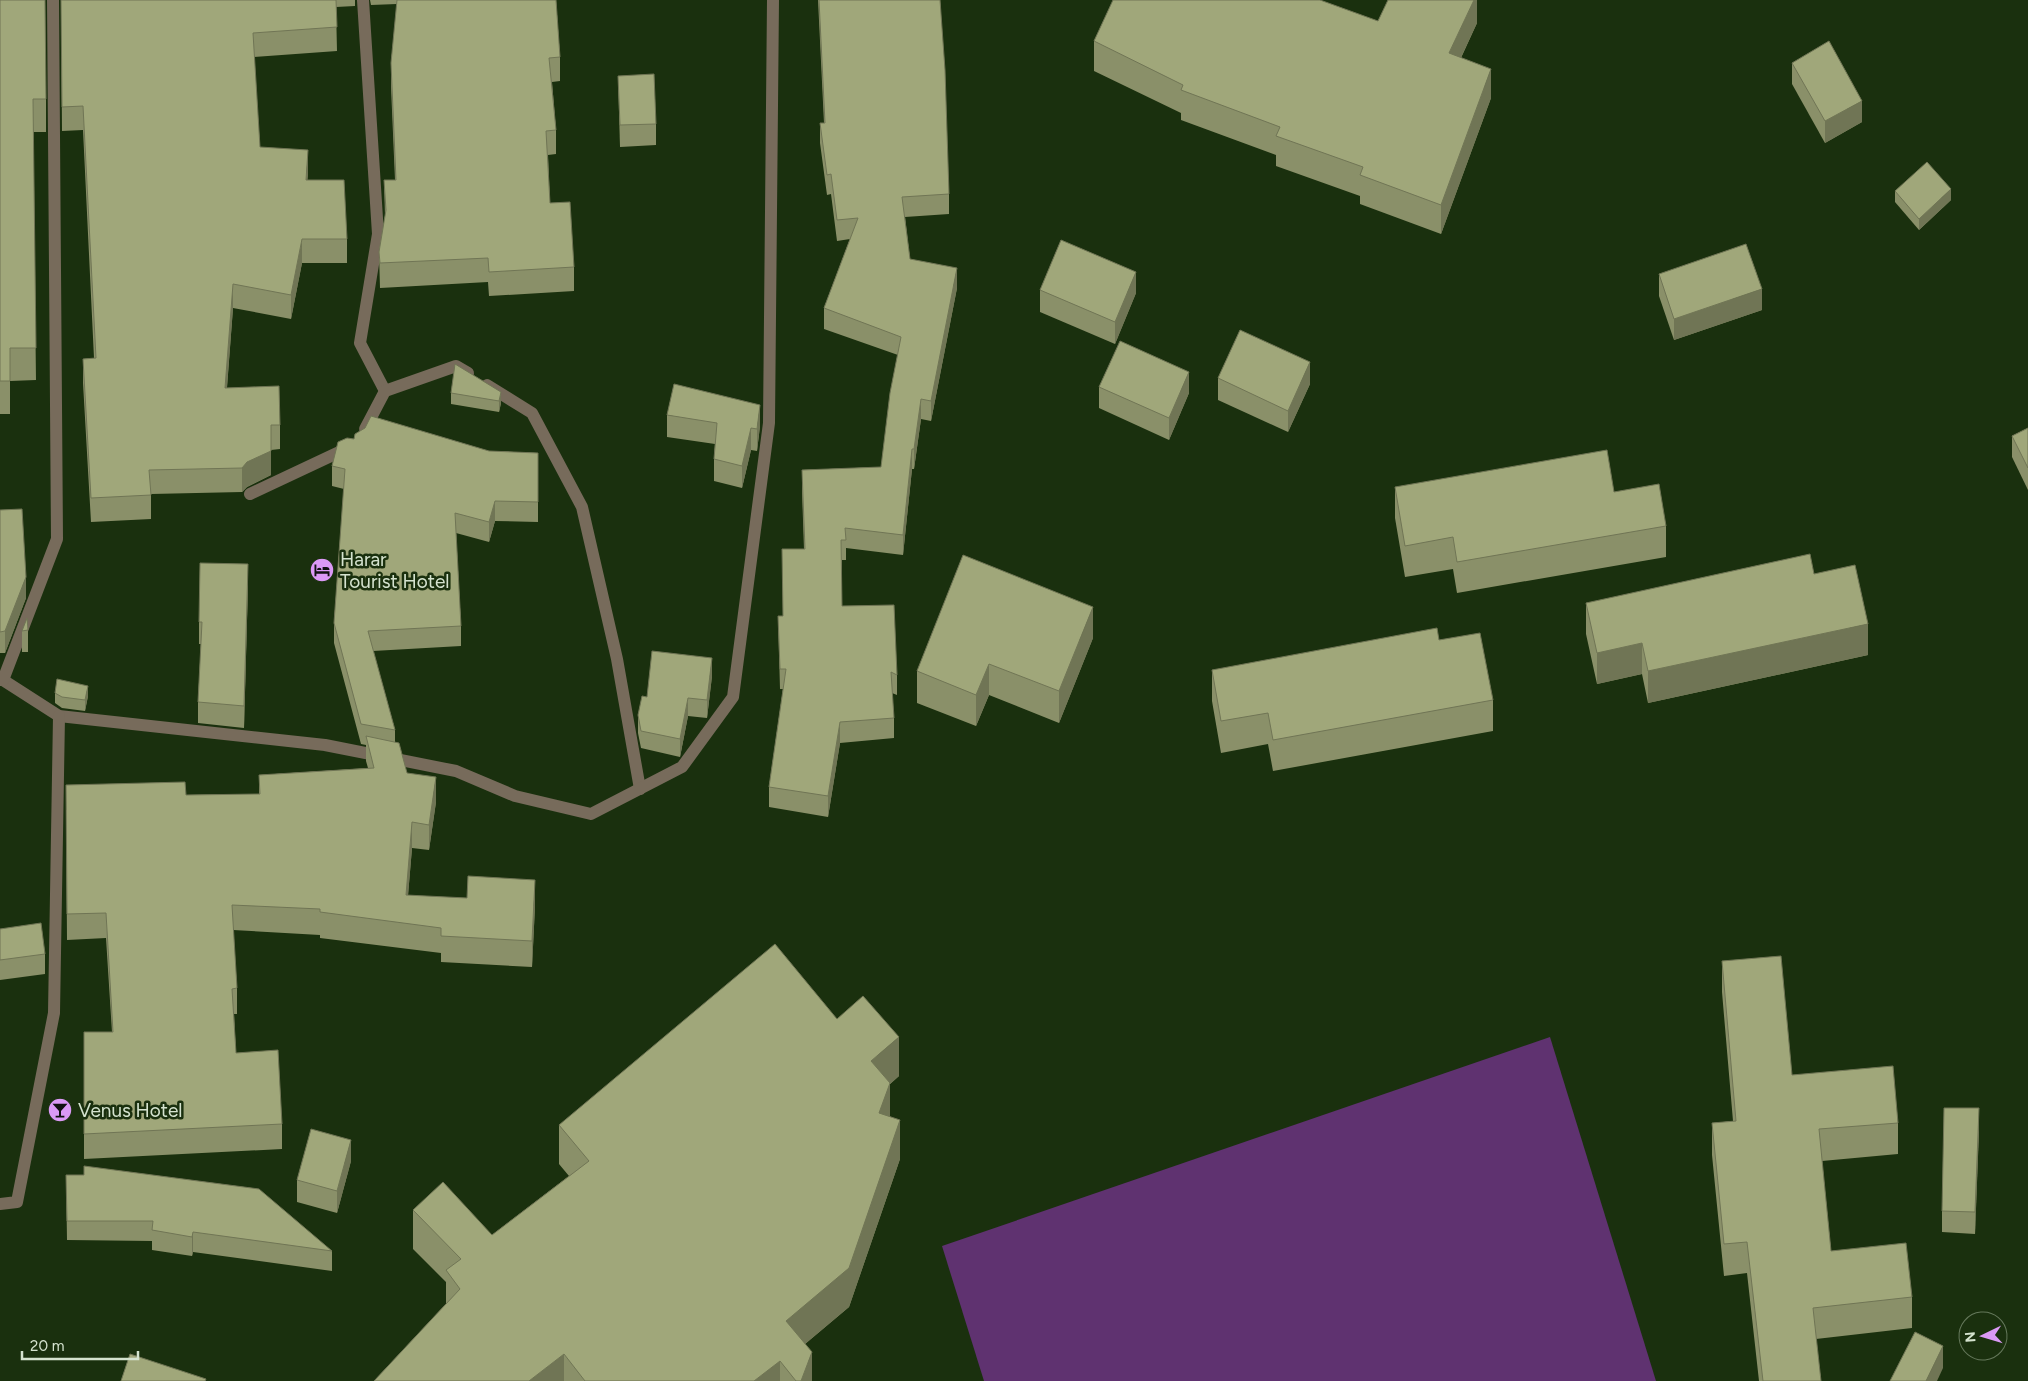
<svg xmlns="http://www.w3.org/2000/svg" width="2028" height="1381" font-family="Figtree,sans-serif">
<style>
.green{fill:#5f3270}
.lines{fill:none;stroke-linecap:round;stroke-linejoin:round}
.minor{stroke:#776b5b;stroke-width:12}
.wall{fill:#8a9069}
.shaded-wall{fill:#707555}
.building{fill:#a0a77a;stroke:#707555}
.labels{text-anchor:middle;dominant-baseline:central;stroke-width:5;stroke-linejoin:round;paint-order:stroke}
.poi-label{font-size:19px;fill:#d5e3cf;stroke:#1a300e;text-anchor:start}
</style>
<rect width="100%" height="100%" fill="#1a300e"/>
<path class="green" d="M1550,1037l106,344h-672l-42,-135z"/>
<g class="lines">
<g class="minor">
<path d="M363,0l15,234 -18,109 25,48"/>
<path d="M487,385l45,28 50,94 35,152 23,130"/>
<path d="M365,429l20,-38 71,-25 12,7"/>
<path d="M250,494l100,-47"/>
<path d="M0,680h3l56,36 266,29 131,26 59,25 76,18 91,-47 51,-70 36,-274 4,-423"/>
<path d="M3,680l54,-141 -4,-539"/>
<path d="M0,1204l17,-2 37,-189 5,-297"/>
</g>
</g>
<g class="wall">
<path d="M0,0l46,99v33h-13l3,248 -26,1v33h-10z"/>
<path d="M61,0h294v6l-19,1 1,44 -83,6 6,90 48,27 -1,6 40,59v24h-45l-11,56 -58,-11 -6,80 53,37v24l-9,1v25l-24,12 -5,5 -91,2v25l-60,3 -8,-139v-24l11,-1 -11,-228 -21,1z"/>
<path d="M370,0h186l4,57v24l-8,1 4,48v24l-8,1 2,48 24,64v24l-85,5 -1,-14 -108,6 -1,-36 6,-36 -1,-36h11l-4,-93v-24l6,-59 -26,1z"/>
<path d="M818,0h122l9,194v20l-44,3 5,42 47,29 -26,133 -10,-2 -7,50h-2l-9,86 -57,-7v12h-4v46l55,69v20l-5,-2 2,25v20l-54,5 -12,74 -59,-10v-20l14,-98h-3l-2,-73h5l21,-67 -2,-58v-21l79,-3 17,-112 -74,-26v-21l26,-69 -13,2 -6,-47 -4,1 -7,-52v-20h4z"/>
<path d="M1477,0v23l-16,35 30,40 -50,136 -81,-30v-8l-84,-30v-11l-95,-35v-7l-87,-42v-30l284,-20z"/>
<path d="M1792,63l70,59 -37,21 -33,-59z"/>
<path d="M618,76l38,48v21l-36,2z"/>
<path d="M1895,191l56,9 -32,30 -24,-28z"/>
<path d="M1659,274l103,36 -88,30 -15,-44z"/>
<path d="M1040,290l96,3 -21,51 -75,-32z"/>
<path d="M1218,378l92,6 -22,48 -70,-32z"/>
<path d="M1099,387l90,6 -20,47 -70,-32z"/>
<path d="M501,392v11l-2,9 -48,-8v-11z"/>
<path d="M667,415l93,11 -3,25 -6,-1 -9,38 -28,-7v-22l1,-15 -48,-7z"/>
<path d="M2028,428v62l-16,-33v-21z"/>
<path d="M354,439l135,12 49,2v69l-43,-1 -6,21 -33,-9 5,93v20l-88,5 22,79v12l12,31 29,29 -7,48 -17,-2 -4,47 127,11 -3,61 -91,-5v-9l-121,-15v-3l-87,-5 4,58v26h-3l2,39 46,71v25l-198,10v-127h28l-6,-94 -39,2 -1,-130 120,-15 73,-1v-19l109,-7 -2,-7v-16l-5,-1 -27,-101v-20l10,-134 -12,-3v-20z"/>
<path d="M1395,487l219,5 52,34v31l-209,36 -4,-24 -48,8 -10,-59z"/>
<path d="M0,510l26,88 -21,55h-5z"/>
<path d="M1814,574l54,81 -220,48 -6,-29 -45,10 -11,-50v-31z"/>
<path d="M248,585l-4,143 -46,-5v-21l3,-58h-2v-22z"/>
<path d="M28,630v22h-6v-21z"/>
<path d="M1093,638l-34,85 -70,-28 -13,31 -59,-23v-32z"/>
<path d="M1439,640l54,60v31l-220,40 -5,-27 -47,9 -9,-52v-31z"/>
<path d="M712,676l-5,42 -19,-2 -8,41 -39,-9 -3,-15v-18l9,-18z"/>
<path d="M55,693l33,3 -3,15 -23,-3 -7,-5z"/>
<path d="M0,929l45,25v20l-45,6z"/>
<path d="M1722,961l70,114 106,48v31l-76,7 9,90 81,46v31l-96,11 5,42h-62l-12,-108 -23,3 -12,-121v-32l21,-2 -11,-129z"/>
<path d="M837,1019l62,57 -9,8v32l10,43 -51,148 -44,37 7,37h-438l72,-77v-22l-33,-33v-39l79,25 77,-59 -10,-12v-39z"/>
<path d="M1979,1130l-4,104 -33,-2v-21z"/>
<path d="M351,1161l-14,52 -40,-11v-22z"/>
<path d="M66,1175l266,76v20l-139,-19 -1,4 -40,-6v-9l-85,-1z"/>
</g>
<g class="shaded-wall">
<path d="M1474,0h3v23l-28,60v-30z"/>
<path d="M1491,69v29l-50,136v-29z"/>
<path d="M1862,101v21l-37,21v-22z"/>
<path d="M308,150v24l-2,30v-24z"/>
<path d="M1951,189v11l-32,30v-11z"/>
<path d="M302,239v24l-11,56v-24z"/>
<path d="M957,268v20l-26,133v-20z"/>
<path d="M1136,272v21l-21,51v-22z"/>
<path d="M233,284v24l-8,104v-24z"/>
<path d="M1762,289v21l-88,30v-21z"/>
<path d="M1310,362v22l-22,48v-21z"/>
<path d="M1189,372v21l-20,47v-22z"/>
<path d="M501,392v11l-2,9v-11z"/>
<path d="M921,399v20l-7,50v-20z"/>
<path d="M760,405v21l-3,25v-22z"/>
<path d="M271,425v50l-24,12 -5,5v-24z"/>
<path d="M751,428v22l-9,38v-22z"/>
<path d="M912,449v20l-9,86v-20z"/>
<path d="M495,501v20l-6,21v-20z"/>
<path d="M248,564v21l-4,143v-22z"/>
<path d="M26,577v21l-21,55v-22z"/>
<path d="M1093,607v31l-34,85v-32z"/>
<path d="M1868,624v31l-220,48v-32z"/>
<path d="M1642,643v31l-45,10v-31z"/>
<path d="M712,658v18l-5,42v-18z"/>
<path d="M989,664v31l-13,31v-31z"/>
<path d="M88,686v10l-3,15v-11z"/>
<path d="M688,698v18l-8,41v-18z"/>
<path d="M840,722v21l-12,74v-21z"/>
<path d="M436,777v25l-7,48v-25z"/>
<path d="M412,822v26l-6,72v-25z"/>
<path d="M535,880v26l-3,61v-26z"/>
<path d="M899,1037v39l-9,8v38l-11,30 -8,-91z"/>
<path d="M1979,1108v22l-4,104v-22z"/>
<path d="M900,1120v39l-51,148 -63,53v-39z"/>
<path d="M351,1140v21l-14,52v-22z"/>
<path d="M193,1232v20l-1,4v-19z"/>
<path d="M1943,1346v22l-6,13h-11z"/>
<path d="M812,1352v29h-11z"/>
<path d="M564,1354v27h-35z"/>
<path d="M780,1361v20h-26z"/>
</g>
<g class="building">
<path d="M0,0h45l1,99h-13l3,249h-26v33h-10z"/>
<path d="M61,0h275l1,27 -84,6 7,114 48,3 -2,30h38l3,59h-45l-11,56 -58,-11 -8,104 54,-2 1,39h-9v26l-24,11 -5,6 -93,2 2,25 -60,3 -8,-139 13,-1 -13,-252 -21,1z"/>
<path d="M397,0h159l4,57 -11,1 7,72 -10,1 4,72 20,-1 4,65 -85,5 -1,-14 -108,5 -1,-11 7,-42 -2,-30h12l-5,-117z"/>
<path d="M819,0h121l5,70 4,124 -47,3 8,62 47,9 -26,133 -10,-2 -7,50h-2l-9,86 -58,-7 1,12h-5l1,66 52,-1 3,70 -6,-3 3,46 -54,4 -12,74 -59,-9 17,-118h-6l-2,-53h5l-1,-67h23l-3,-79 79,-3 9,-74 11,-56 -77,-29 34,-90 -21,2 -6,-46 -4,1 -7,-52h5z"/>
<path d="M1113,0h207l58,21 10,-21h86l-25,53 42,16 -50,136 -81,-30 3,-8 -87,-31 4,-9 -99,-37 2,-5 -89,-44z"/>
<path d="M1829,41l33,60 -37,20 -33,-58z"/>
<path d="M654,74l2,50 -36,1 -2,-49z"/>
<path d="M1927,162l24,27 -32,30 -24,-28z"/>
<path d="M1061,240l75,32 -21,50 -75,-32z"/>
<path d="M1746,244l16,45 -88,30 -15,-45z"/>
<path d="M1240,330l70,32 -22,49 -70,-33z"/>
<path d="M1120,341l69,31 -20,46 -70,-31z"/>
<path d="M455,364l46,28 -2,9 -48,-8z"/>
<path d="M674,384l86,21 -3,24 -6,-1 -9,38 -28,-7 3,-36 -50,-8z"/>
<path d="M371,416l118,35 49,2v49l-43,-1 -6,21 -34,-9 6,113 -93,5 27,99 -34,-6 -27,-101 11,-154 -13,-3 6,-24 9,-4 7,1 1,-5 10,-6z"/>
<path d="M2028,428v40l-16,-32z"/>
<path d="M1607,450l7,42 45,-8 7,42 -209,36 -4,-25 -48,9 -10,-59z"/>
<path d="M22,509l4,68 -21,54 -5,1v-122z"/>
<path d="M1810,554l4,20 41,-9 13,59 -220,47 -6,-28 -45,10 -11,-50z"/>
<path d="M963,555l130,52 -34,84 -70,-27 -13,31 -59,-24z"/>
<path d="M200,563l48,1 -4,142 -46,-4 4,-80h-3z"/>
<path d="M27,618l1,12 -6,1z"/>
<path d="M1437,628l2,12 41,-7 13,67 -220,40 -5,-27 -47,8 -9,-51z"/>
<path d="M652,651l60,7 -5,42 -19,-2 -8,41 -39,-8 -3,-16 4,-19 5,1z"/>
<path d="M57,679l31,7 -3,14 -23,-3 -7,-4z"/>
<path d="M366,736l33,7 8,30 29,4 -7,48 -17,-3 -6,73 61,3 1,-22 67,4 -3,61 -91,-5v-8l-121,-16v-3l-88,-4 5,83 -5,1 4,64 42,-3 4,74 -198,10v-102h29l-7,-119 -39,1 -1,-129 119,-3 1,13 74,-1 -1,-19 115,-7z"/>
<path d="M41,923l4,31 -45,6v-31z"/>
<path d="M775,944l62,75 26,-23 36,41 -28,24 19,22 -11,30 21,7 -51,148 -63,53 26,31 -11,29h-5l-16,-20 -26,20h-169l-21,-27 -35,27h-155l86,-92 -14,-19 15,-11 -48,-49 30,-28 49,53 97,-74 -30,-36z"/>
<path d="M1781,956l11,119 101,-9 5,57 -79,6 12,122 75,-8 6,54 -99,11 8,73h-58l-16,-139 -23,2 -12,-121 24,-2 -14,-160z"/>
<path d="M1944,1108h35l-4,104 -33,-1z"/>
<path d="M311,1129l40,11 -14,51 -40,-11z"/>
<path d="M84,1166l175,23 73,62 -139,-19 -1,5 -40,-7 1,-9h-86l-1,-46h18z"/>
<path d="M1915,1332l28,14 -17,35h-36z"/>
<path d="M130,1354l76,25 -1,2h-84z"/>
</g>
<defs>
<g id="hotel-disc" transform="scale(1.25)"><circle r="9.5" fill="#db99f5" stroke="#1a300e"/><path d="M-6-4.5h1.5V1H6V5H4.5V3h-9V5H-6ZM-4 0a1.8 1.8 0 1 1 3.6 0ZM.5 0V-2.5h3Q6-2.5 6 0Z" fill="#111"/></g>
<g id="bar-disc" transform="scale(1.25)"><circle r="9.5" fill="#db99f5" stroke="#1a300e"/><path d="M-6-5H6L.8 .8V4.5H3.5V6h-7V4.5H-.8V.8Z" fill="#111"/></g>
</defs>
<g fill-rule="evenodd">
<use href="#hotel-disc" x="322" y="570"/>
<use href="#bar-disc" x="60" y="1110"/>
</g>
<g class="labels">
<g class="poi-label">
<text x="340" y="559">Harar<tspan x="340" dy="22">Tourist Hotel</tspan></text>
<text x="78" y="1110">Venus Hotel</text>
</g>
</g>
<g transform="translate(1983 1336) rotate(265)"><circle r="24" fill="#1a300e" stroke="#65785b"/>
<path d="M0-4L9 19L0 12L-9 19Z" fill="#db99f5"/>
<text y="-8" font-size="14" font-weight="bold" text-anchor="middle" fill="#d5e3cf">N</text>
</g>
<path d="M22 1351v8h116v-8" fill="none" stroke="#d5e3cf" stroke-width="2.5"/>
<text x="30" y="1351" font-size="15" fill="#d5e3cf" stroke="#1a300e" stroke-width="4" paint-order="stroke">20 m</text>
</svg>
